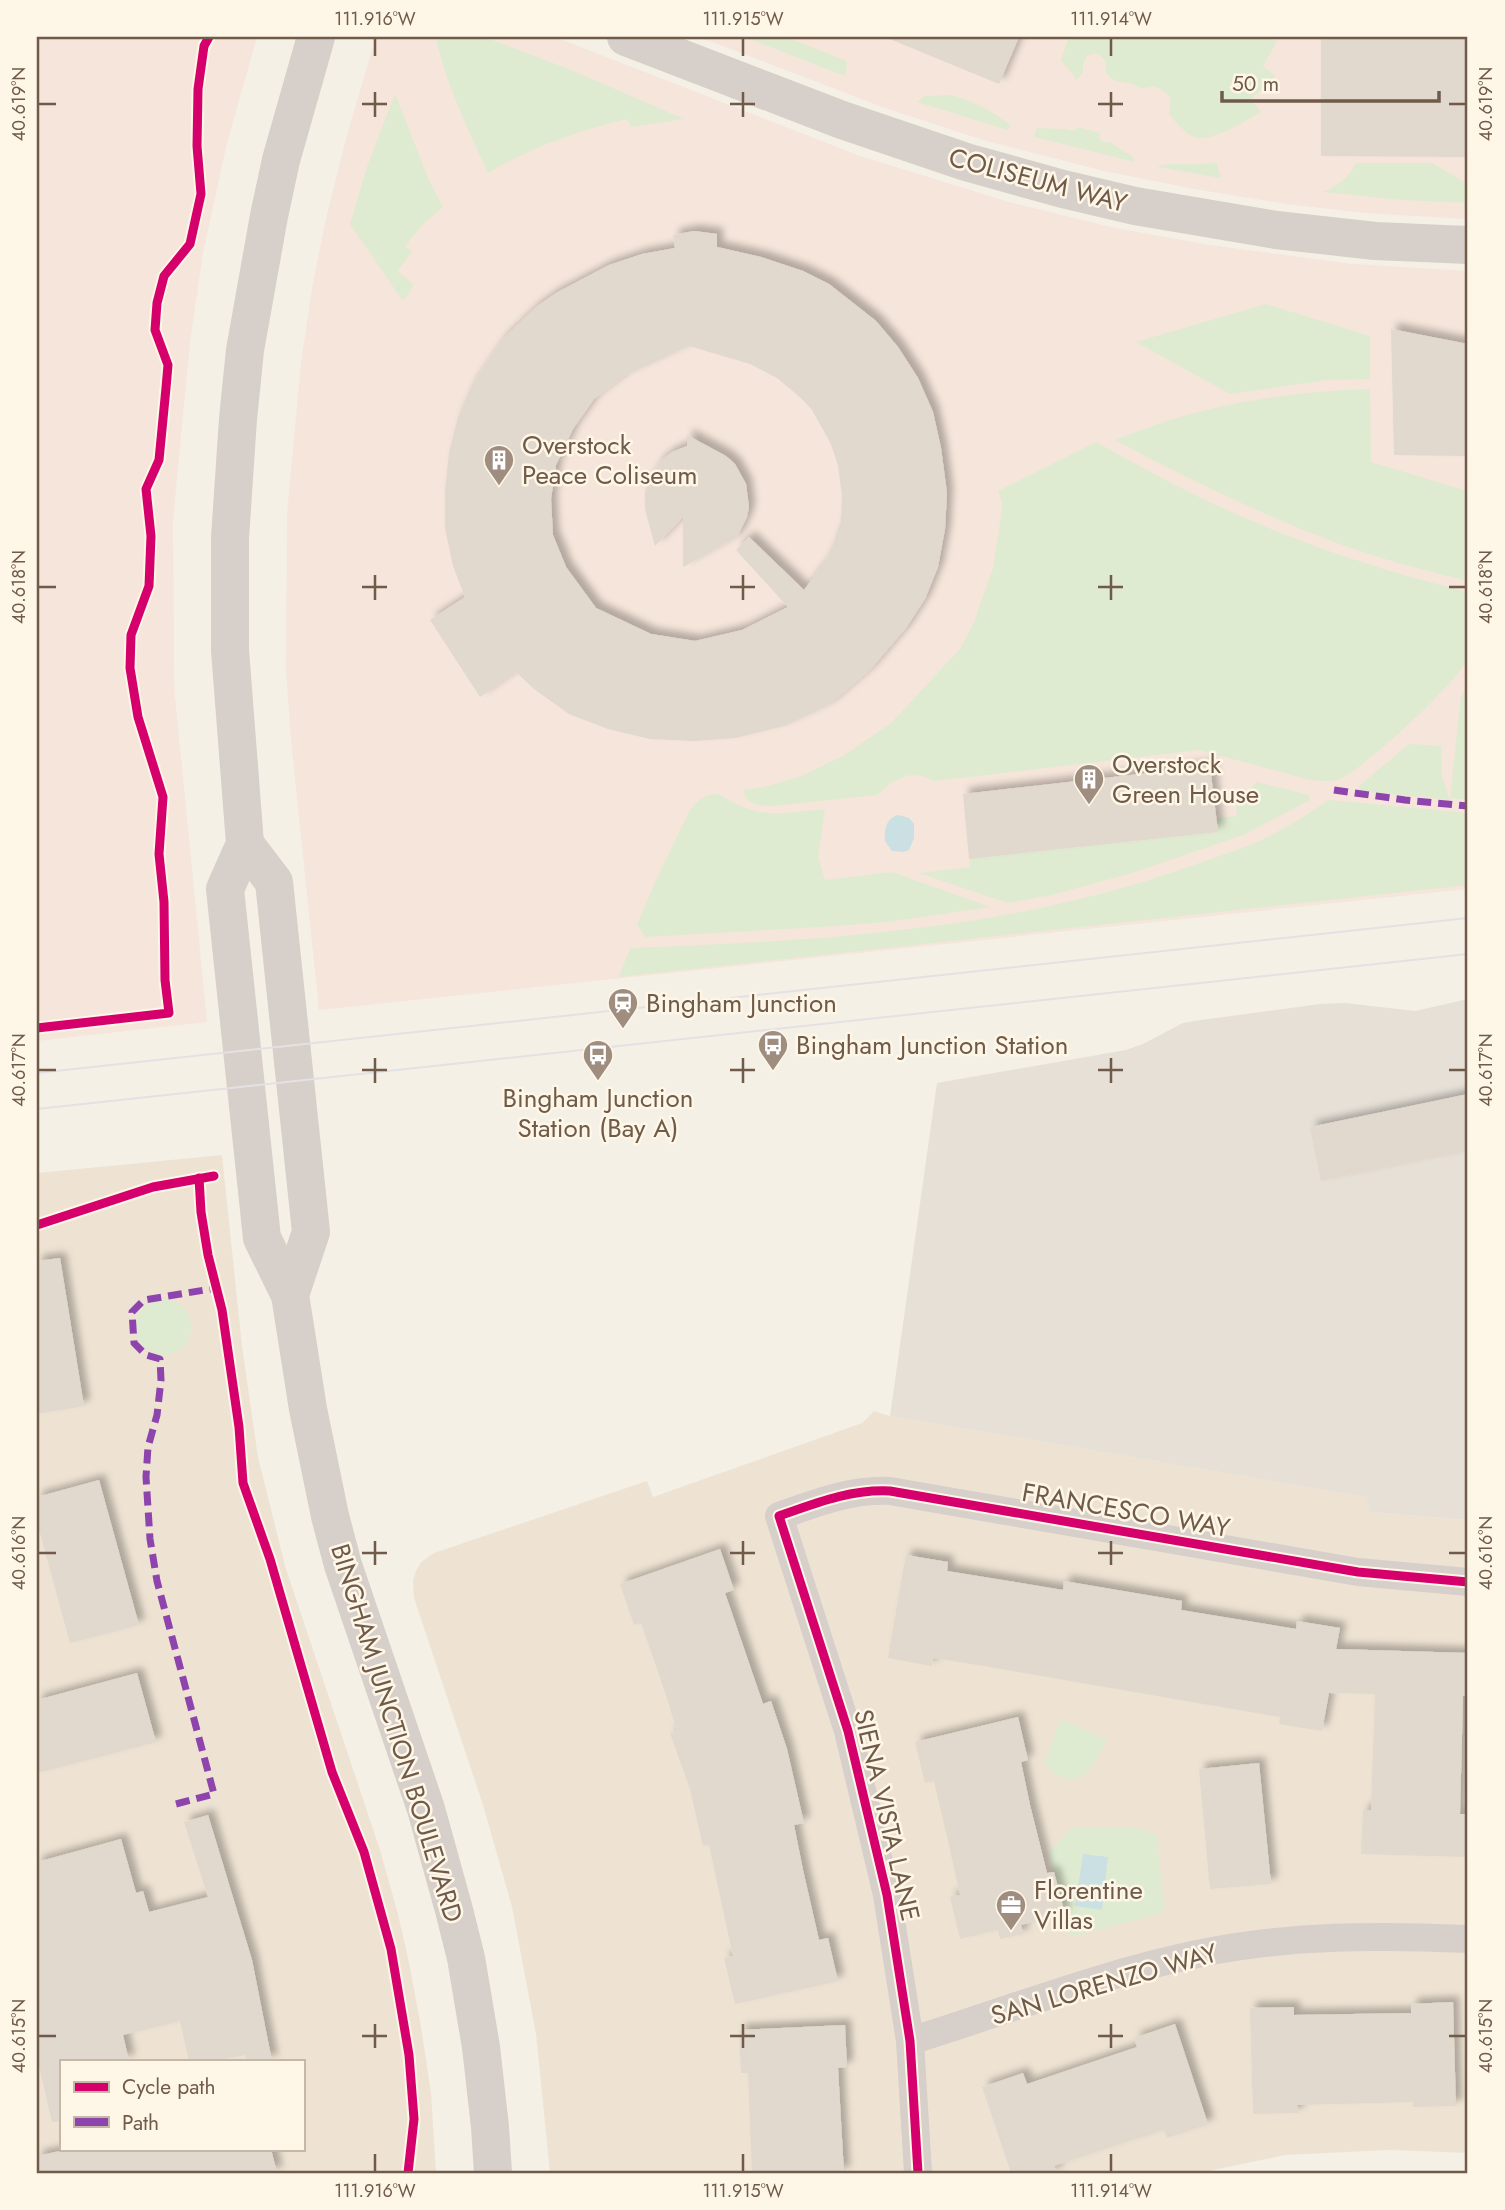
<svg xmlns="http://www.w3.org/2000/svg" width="1505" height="2210" font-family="Jost,sans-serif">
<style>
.residential{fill:#eee3d3;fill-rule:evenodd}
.commercial{fill:#f5e5da}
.industrial{fill:#e6e0d7}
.green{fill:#dfebd1}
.water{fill:#cae0e3}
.building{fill:#e1d8ce;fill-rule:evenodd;filter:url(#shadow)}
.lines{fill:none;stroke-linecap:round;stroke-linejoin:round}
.street{stroke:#d7cfc9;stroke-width:28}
.secondary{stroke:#d7cfc9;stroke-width:38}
.tram{stroke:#e3e1e3;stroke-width:2}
.quiet{stroke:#8e44ad;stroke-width:7;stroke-dasharray:14 7;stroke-linecap:butt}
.cycleway-casing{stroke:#fef6e6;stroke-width:13}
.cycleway{stroke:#d6006c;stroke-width:9}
.ticks{fill:none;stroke:#705a49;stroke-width:2.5}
.labels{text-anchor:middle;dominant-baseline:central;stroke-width:5;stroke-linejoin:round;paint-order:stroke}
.street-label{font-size:26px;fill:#705a49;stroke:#fef6e6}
.poi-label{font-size:26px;fill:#705a49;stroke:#fef6e6;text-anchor:start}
.neatline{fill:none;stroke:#705a49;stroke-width:2.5}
.ticks-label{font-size:18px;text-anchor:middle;fill:#705a49}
</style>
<defs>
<filter id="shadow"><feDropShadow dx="6" dy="-6" stdDeviation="3.5" flood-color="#0004"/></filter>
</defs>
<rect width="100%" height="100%" fill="#f5f0e6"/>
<g class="residential">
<path d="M222,1155l20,191 16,111 27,109 95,284 18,64 12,53 12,66 9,60 5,80h-399v-1000zM61,2061h242v88h-242z"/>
<path d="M874,1411l16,5 478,81 3,15 97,8v633l-79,-3 -104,5 -86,18h-649l-14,-139 -24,-127 -29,-102 -69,-207 -1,-18 3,-9 5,-9 13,-9 213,-72 6,16 209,-74z"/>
</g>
<g class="commercial">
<path d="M37,37h220l-30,106 -24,110 -13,89 -17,178 1,166 33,336 -170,19z"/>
<path d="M376,37h179l305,119 149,46 106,26 95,17 142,19 116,7v618l-1149,121 -28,-270 -5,-70 1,-156 14,-151 11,-75 15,-74 20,-79z"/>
<path d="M699,37h769v182l-104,-6 -78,-9 -97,-16 -85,-17 -121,-31 -98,-32z"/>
</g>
<path class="industrial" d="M1468,999v521l-98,-8 -3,-15 -477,-81 47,-333 189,-33 17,-6 40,-21 18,-3 119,-16 25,-1 70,8z"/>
<g class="green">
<path d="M436,37h48l87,33 113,49 -53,8 -4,-8c-50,12 -95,28 -139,54 -19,-42 -43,-90 -52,-136z"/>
<path d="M753,37h33l58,23 3,3 -2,13 -93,-36z"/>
<path d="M1069,37h200l8,4 -14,25 12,10 -24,23 10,13c-14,8 -52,32 -67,25 -10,-4 -18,-15 -25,-23l2,-15c-9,-11 -16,-15 -29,-10l-9,-5 -17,-3 -10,-7v-12l-4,-5 -7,-4 -8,3 -4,9v7l-6,8 -16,-20z"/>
<path d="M395,94l33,84 15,29 -18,15 -20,24 7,6 -15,19 17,14 -11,16 -53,-77 17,-57z"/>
<path d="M951,95c24,7 38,14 59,30l-2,5 -91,-28 8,-6z"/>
<path d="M1078,127l22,6 -1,6 5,3h5l24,15 2,5 -101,-25 3,-9 29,1 8,2z"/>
<path d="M1216,162l5,16 -64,-11c13,-7 40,0 59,-5z"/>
<path d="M1356,163h76l36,21v19l-67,-3 -78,-8c15,-7 26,-14 33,-29z"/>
<path d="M1266,304l104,32v43l-44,1 -96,14 -94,-52z"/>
<path d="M1370,389l1,73 97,29v90c-45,-11 -91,-23 -134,-39 -76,-29 -148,-64 -219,-102 24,-9 47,-18 72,-25 59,-17 122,-24 183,-26z"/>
<path d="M1096,442c33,18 66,37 99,53 87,43 180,74 273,97 0,15 3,53 0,65 -6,22 -101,108 -124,120 -12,6 -24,4 -37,2l-108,-29 -265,31 -11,-5 -13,-1 -18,7 -15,13 -104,11c-13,0 -27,-1 -30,-16l21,-3 35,-10 44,-21 48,-33 69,-74 14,-27 19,-54 8,-52 1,-13 -4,-12z"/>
<path d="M1466,689h2v111l-18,-2 11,-101z"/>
<path d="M1409,744l32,2 1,31 8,23 -89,-9 -2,-2v-3z"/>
<path d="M1257,782l52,13 1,5 -67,35 -114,39 -78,21 -43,8 -89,-30 51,-6 -1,-8 249,-27 -1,-14 20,-2 -1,-13z"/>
<path d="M719,794c41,27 60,19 106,15l-7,48 7,23 67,-8 98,35 -103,15 -50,4 -192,11 -8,-13 19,-44 34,-70 9,-10 9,-5z"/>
<path d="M1329,800l139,13v72l-849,92 11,-29c188,-7 377,-17 555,-80 22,-8 44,-15 66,-23 27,-12 53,-28 78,-45z"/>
<circle cx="163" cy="1327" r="28"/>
<path d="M1061,1719l46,21c-16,33 -31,57 -65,22l3,-2z"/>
<path d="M1072,1827h60l25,8 7,74 -3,4 -90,24 -22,-85z"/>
</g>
<g class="water">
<path d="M898,815l11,3 5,6v14l-5,12 -5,2 -12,-1 -7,-10c-1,-12 1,-22 13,-26z"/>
<path d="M1083,1854l25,3 -6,53 -27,-4z"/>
</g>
<g class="building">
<path d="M885,37h134l-20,47z"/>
<path d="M1321,37h147v120l-147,-1z"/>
<path d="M694,231l23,3v13l44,10 42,14 26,13 47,37 22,26 20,31 15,34 8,36 6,45 -2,36 -7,38 -13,32 -19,29 -36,42 -41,35 -45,21 -49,12 -41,3 -44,-2 -42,-10 -39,-15 -35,-25 -18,-17 -36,25 -50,-77 35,-23 -12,-31 -8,-38v-38l4,-37 9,-36 14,-32 31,-46 33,-32 20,-14 53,-28 33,-11 33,-6 -2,-13zM689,346l61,18 27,14 25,21 10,11 18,32 8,23 4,30 -1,26 -9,26 -7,15 -21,28 -55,-53 -13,13 52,57 -46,23 -47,11 -44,-7 -55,-26 -30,-41 -13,-32 -2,-36 5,-34 17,-36 21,-30 30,-23z"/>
<path d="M1391,329l77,15v112l-74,-1z"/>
<path d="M687,435l39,21 9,8 11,20 3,23 -2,10 -10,20 -54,30v-50l-28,29 -10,-37v-17l3,-10 12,-21 12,-9 15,-6z"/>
<path d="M1210,766l8,66 -249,27 -6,-65z"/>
<path d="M1468,1094v57l-147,30 -11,-54z"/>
<path d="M60,1258l24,148 -47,8v-153z"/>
<path d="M99,1480l40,145 -69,18 -33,-121v-25z"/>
<path d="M720,1549l14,41 -9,3 38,111 8,-3 16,48 17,74 -10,2 9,45 16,70 9,-2 10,43 -103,23 -11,-46 9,-2 -24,-111 -6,1 -13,-57 -20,-56 7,-2 -13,-42 -23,-66 -7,2 -14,-41z"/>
<path d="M906,1555l42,7 -1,9 116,19 1,-9 118,20 -1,9 115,19 1,-8 43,7 -4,21 132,4v43h-5l-3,118h8v43l-107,-3 2,-44h8l4,-116 -46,-1 -7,38 -43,-7 1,-7 -302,-52 -45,-7 -1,8 -44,-8z"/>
<path d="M137,1673l19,69 -119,31v-73z"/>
<path d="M1018,1717l10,43 -7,2 9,43 17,68 7,-1 11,42 -44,11 2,9 -23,5 -2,-9 -38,9 -10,-42 10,-2 -10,-45 -16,-69 -9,2 -10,-41z"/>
<path d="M1259,1763l12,121 -61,5 -11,-120z"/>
<path d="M208,1815l44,145 20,101h-25l-2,-6 -32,6h-24l-9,-40 -57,14 6,26h-68v60l-9,1 -15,-65v-195l84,-23 15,54 7,-2 6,21 59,-15 -24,-75z"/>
<path d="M1453,2002l3,104 -43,1v-5l-116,3 1,8 -45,1 -3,-106 44,-1v8l117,-2v-9z"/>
<path d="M1175,2024l33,100 -41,14 -3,-8 -66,21 -44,15 3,7h-46l-29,-86 41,-14 4,11 110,-37 -3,-9z"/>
<path d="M845,2025l2,42 -9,1 6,105h-92l-4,-100h-7l-2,-43z"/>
<path d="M69,2149h202l6,24h-240v-17z"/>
</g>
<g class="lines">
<g class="street">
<path d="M910,2041c97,-30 193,-68 292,-88 88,-18 177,-18 266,-14"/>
<path d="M918,2173l-8,-132 -23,-146 -39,-164 -69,-215c37,-13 72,-27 111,-25l468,81 110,10"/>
</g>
<g class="secondary">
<path d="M316,37l-35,123 -12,56 -24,134 -7,69 -8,119v112l15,194 -20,45 37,349 28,57 18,114 22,107 13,49 83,244 28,101 12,48 15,89 9,80 3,46"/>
<path d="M626,37l216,83 124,42 97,27 72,17 141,24 99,11 93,4"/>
<path d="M245,844l29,38 37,350 -21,63"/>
</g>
<g class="tram">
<path d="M37,1073l1431,-155"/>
<path d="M37,1109l1431,-155"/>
</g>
<g class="quiet">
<path d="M1334,790l71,10 63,6"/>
<path d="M176,1804l38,-10 -57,-213 -7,-42 -4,-62 2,-30 9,-32 4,-35 -1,-21 -14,-4 -12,-12 -2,-31 12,-12 73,-12"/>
</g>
<g class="cycleway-casing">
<g id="cycleway">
<path d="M37,1028l132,-15 -4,-33 -1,-78 -5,-48 4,-57 -25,-80 -8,-49 1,-33 18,-49 2,-50 -5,-47 13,-29 7,-72 2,-23 -13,-35 2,-27 7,-27 26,-32 11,-50 -4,-48 1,-57 6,-43 5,-9"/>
<path d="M199,1178l2,34 7,43 14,55 17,117 4,56 27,76 62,213 32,80 27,97 18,106 5,64 -6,54"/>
<path d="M37,1225l116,-38 61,-11"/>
<path d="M918,2173l-8,-132 -23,-146 -39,-164 -69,-215c37,-13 72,-27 111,-25l468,81 110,10"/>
</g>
</g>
<use href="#cycleway" class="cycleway"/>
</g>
<path class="ticks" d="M375,38v18M743,38v18M1111,38v18M375,92v25M743,92v25M1111,92v25M38,104h18M362,104h25M730,104h25M1098,104h25M1449,104h17M375,575v25M743,575v25M1111,575v25M38,587h18M362,587h25M730,587h25M1098,587h25M1449,587h17M375,1058v25M743,1058v25M1111,1058v25M38,1070h18M362,1070h25M730,1070h25M1098,1070h25M1449,1070h17M375,1541v24M743,1541v24M1111,1541v24M38,1553h18M362,1553h25M730,1553h25M1098,1553h25M1449,1553h17M375,2024v24M743,2024v24M1111,2024v24M38,2036h18M362,2036h25M730,2036h25M1098,2036h25M1449,2036h17M375,2154v18M743,2154v18M1111,2154v18"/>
<defs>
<g id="building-pin" transform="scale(1.575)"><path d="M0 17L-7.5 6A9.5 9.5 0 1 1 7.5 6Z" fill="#9f8e80" stroke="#fef6e6"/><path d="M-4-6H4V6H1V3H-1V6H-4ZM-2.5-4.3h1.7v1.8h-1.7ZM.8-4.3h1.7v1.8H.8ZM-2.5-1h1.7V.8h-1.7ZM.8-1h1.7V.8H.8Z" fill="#fff"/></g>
<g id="station-pin" transform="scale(1.575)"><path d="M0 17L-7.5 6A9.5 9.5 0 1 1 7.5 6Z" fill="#9f8e80" stroke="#fef6e6"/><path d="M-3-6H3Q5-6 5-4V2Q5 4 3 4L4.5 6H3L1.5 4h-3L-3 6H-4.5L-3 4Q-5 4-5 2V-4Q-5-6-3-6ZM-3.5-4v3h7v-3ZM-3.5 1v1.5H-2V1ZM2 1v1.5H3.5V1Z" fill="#fff"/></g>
<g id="bus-pin" transform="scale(1.575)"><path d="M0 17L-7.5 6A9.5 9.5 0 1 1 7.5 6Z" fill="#9f8e80" stroke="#fef6e6"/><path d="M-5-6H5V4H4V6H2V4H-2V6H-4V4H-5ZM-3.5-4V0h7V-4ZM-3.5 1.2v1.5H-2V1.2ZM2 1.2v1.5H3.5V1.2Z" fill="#fff"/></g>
<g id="office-pin" transform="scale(1.575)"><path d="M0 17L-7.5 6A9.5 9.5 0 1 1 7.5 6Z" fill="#9f8e80" stroke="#fef6e6"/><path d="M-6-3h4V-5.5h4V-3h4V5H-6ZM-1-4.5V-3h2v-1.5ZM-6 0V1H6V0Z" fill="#fff"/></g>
</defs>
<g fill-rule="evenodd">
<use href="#building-pin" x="499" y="460"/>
<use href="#building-pin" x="1089" y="779"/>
<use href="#station-pin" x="623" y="1003"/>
<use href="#bus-pin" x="773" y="1045"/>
<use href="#bus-pin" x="598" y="1055"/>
<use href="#office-pin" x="1011" y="1905"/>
</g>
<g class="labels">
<g class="street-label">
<text transform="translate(1038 180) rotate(15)">COLISEUM WAY</text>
<text transform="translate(1126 1510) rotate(10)">FRANCESCO WAY</text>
<text transform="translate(397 1733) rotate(73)">BINGHAM JUNCTION BOULEVARD</text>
<text transform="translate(887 1815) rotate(77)">SIENA VISTA LANE</text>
<text transform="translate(1104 1984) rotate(-16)">SAN LORENZO WAY</text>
</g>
<g class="poi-label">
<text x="522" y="445">Overstock<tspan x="522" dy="30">Peace Coliseum</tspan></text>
<text x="1112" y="764">Overstock<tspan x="1112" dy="30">Green House</tspan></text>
<text x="646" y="1003">Bingham Junction</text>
<text x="796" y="1045">Bingham Junction Station</text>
<text x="598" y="1098" text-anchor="middle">Bingham Junction<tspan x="598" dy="30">Station (Bay A)</tspan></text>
<text x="1034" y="1890">Florentine<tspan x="1034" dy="30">Villas</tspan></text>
</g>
</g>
<rect width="1505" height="2210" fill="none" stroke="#fef6e6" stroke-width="77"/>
<rect x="60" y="2060" width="245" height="91" fill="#fef6e6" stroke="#c5b8a7" stroke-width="2"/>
<rect x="74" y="2082" width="35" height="10" fill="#d6006c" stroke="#c5b8a7" stroke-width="2"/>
<text x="122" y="2094" font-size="21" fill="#705a49">Cycle path</text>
<rect x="74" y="2117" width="35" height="10" fill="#8e44ad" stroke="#c5b8a7" stroke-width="2"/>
<text x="122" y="2130" font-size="21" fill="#705a49">Path</text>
<path d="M1222 91v10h217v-10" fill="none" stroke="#705a49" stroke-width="3.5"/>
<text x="1232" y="91" font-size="21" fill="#705a49" stroke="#fef6e6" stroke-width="5" paint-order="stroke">50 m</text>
<rect x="38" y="38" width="1428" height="2134" class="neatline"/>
<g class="ticks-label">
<text x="375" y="25">111.916°W</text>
<text x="743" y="25">111.915°W</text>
<text x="1111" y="25">111.914°W</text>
<text transform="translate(19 104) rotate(-90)" y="6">40.619°N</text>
<text transform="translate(1486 104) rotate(-90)" y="6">40.619°N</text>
<text transform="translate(19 587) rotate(-90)" y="6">40.618°N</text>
<text transform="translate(1486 587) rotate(-90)" y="6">40.618°N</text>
<text transform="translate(19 1070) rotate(-90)" y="6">40.617°N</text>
<text transform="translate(1486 1070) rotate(-90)" y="6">40.617°N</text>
<text transform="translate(19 1553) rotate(-90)" y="6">40.616°N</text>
<text transform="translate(1486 1553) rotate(-90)" y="6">40.616°N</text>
<text transform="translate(19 2036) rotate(-90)" y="6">40.615°N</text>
<text transform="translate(1486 2036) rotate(-90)" y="6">40.615°N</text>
<text x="375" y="2197">111.916°W</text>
<text x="743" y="2197">111.915°W</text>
<text x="1111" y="2197">111.914°W</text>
</g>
</svg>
